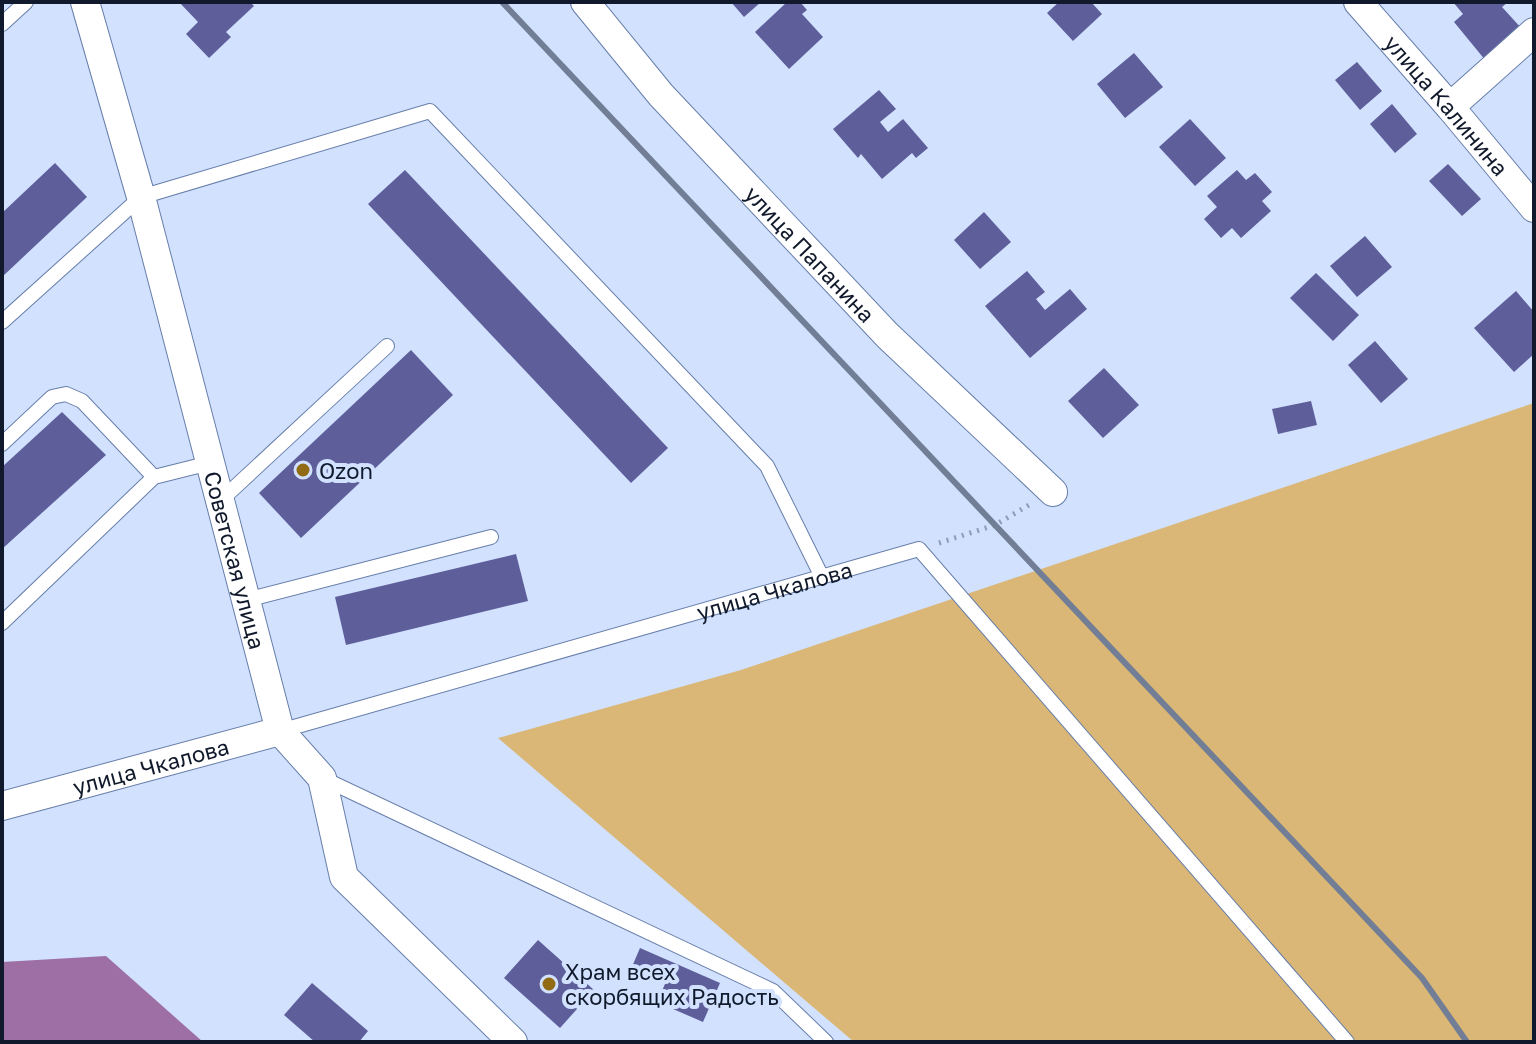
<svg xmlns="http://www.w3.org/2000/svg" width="1536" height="1044" font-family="'Golos Text',sans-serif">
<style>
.green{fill:#dab776}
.water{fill:#9e6fa4}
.building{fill:#5e5e9a}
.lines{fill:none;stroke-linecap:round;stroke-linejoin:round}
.lane-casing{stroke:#677eaa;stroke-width:16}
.street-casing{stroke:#677eaa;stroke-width:30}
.path{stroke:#8e9cb5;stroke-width:5;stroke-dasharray:2 6;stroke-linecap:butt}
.lane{stroke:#fff;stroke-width:14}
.street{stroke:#fff;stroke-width:28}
.rail{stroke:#717e95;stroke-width:6}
.poi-dot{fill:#926c14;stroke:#d1e1fe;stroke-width:3}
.labels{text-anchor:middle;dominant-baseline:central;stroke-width:8;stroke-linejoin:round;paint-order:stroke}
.street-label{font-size:22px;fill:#111a2c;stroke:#d1e1fe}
.poi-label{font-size:22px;fill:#111a2c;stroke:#d1e1fe;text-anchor:start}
</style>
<rect width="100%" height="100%" fill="#d1e1fe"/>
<path class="green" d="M1534,403v639h-680l-356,-304 243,-68z"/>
<path class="water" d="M106,956l97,86 -201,-1v-79z"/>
<g class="building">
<path d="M179,2h71l4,4 -28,26 5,5 -22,21 -23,-24 12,-12z"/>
<path d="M731,2h30l-17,15z"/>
<path d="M787,2h13l7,8 -5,4 21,23 -34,32 -34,-37z"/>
<path d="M1059,2h32l11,12 -29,27 -26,-28z"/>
<path d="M1453,2h55l-6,5 20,22 -36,32 -32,-39 9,-8z"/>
<path d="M1134,53l29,34 -38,31 -28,-34z"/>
<path d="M1357,62l25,29 -22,19 -25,-30z"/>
<path d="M879,90l17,19 -16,13 8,10 15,-13 25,29 -12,10 -4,-5 -30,26 -21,-25 -3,4 -25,-29z"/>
<path d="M1392,104l25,30 -22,19 -25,-29z"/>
<path d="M1190,119l36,39 -31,28 -36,-39z"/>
<path d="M55,163l32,34 -85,80v-64z"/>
<path d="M1448,164l33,35 -19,17 -33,-35z"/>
<path d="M405,170l263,278 -37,35 -263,-279z"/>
<path d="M1237,170l9,10 9,-7 17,19 -10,9 9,10 -30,27 -9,-10 -11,10 -17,-19 13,-12 -10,-11z"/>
<path d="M984,212l27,30 -31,27 -26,-29z"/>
<path d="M1365,236l27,31 -35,30 -27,-31z"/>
<path d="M1027,271l18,21 -9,7 9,11 25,-21 17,20 -57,49 -45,-52z"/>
<path d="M1316,273l43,42 -26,26 -43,-43z"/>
<path d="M1516,291l18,21v42l-20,18 -40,-44z"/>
<path d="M1375,341l33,38 -27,24 -33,-38z"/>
<path d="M411,350l42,45 -152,143 -42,-45z"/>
<path d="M1104,368l35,37 -36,33 -35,-37z"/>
<path d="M1311,401l6,24 -39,9 -6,-25z"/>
<path d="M62,412l44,43 -104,94v-82z"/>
<path d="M516,554l12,47 -182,44 -11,-48z"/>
<path d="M538,940l56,50 -34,38 -56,-50z"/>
<path d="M640,948l80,35 -17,39 -46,-20 8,-18 -34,-15z"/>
<path d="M312,983l56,48 -9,11h-44l-31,-27z"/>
</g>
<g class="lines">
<g class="lane-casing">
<g id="lane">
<path d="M2,24l24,-22"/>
<path d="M2,322l139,-125 289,-86 337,355 55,111"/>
<path d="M2,444l50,-47 14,-3 16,7 72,76"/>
<path d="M220,501l167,-155"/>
<path d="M246,600l245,-63"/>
<path d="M2,623l152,-146 56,-14"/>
<path id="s1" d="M280,731l639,-182 428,493"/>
<path d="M322,778l451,213 53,51"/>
</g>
</g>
<g class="street-casing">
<g id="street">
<path id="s2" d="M85,2l56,195 139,534 42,47 22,99 169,165"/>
<path id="s3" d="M585,2l76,93 226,240 166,157"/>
<path id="s4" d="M1358,2l92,105 84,101"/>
<path d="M1450,107l84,-75"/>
<path id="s5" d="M2,806l278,-75"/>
</g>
</g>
<path class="path" d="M939,543l56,-18 34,-20"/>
<use href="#lane" class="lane"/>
<use href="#street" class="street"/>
<path class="rail" d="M502,2l920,976 45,64"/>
</g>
<g class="poi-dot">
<circle cx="303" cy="470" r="8"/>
<circle cx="549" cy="984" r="8"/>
</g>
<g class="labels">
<g class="street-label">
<text stroke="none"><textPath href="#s4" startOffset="136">улица Калинина</textPath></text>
<text stroke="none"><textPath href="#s3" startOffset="338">улица Папанина</textPath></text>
<text stroke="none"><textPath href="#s2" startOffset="578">Советская улица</textPath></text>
<text stroke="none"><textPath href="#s1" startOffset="514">улица Чкалова</textPath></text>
<text stroke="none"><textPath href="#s5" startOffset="154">улица Чкалова</textPath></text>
</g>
<g class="poi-label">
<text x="319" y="470">Ozon</text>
<text x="565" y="971">Храм всех<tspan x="565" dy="25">скорбящих Радость</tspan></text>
</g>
</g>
<rect width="1536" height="1044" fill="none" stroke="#111a2c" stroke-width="8"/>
</svg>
